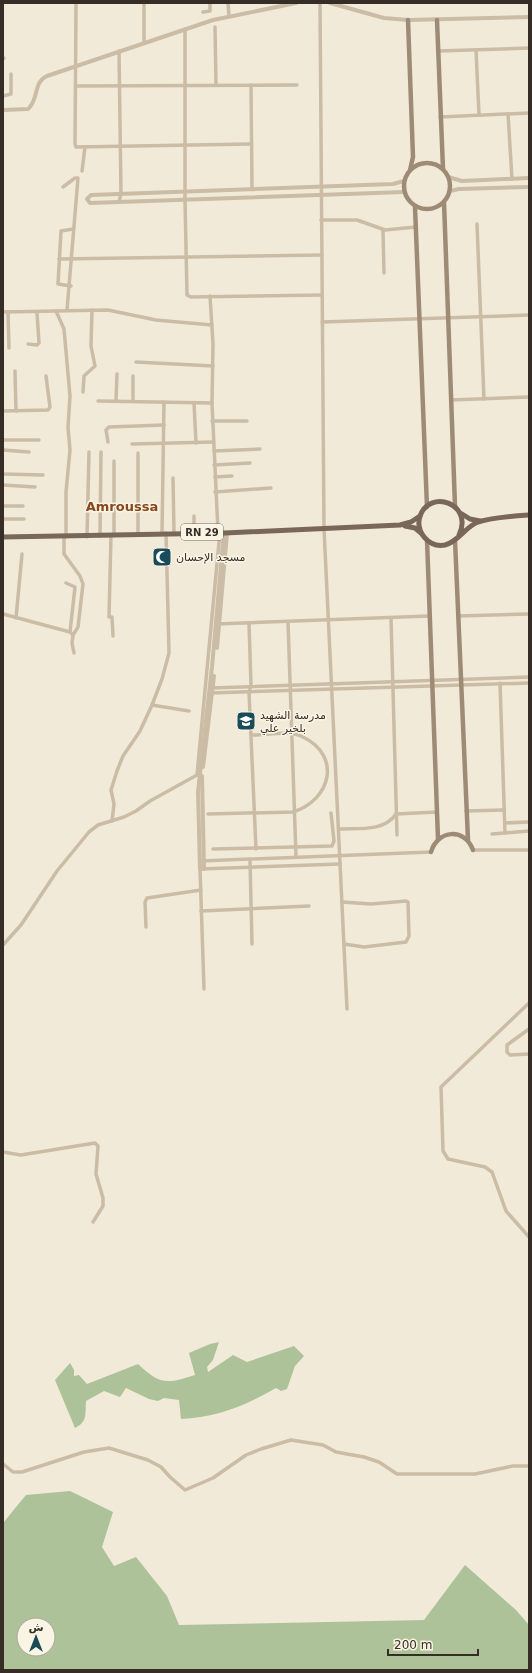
<svg xmlns="http://www.w3.org/2000/svg" width="532" height="1673" font-family="'DejaVu Sans','Noto Naskh Arabic',sans-serif">
<style>
.green{fill:#aec299;fill-rule:evenodd}
.lines{fill:none;stroke-linecap:round;stroke-linejoin:round}
.minor{stroke:#cbbca5;stroke-width:3.5}
.tertiary{stroke:#cbbca5;stroke-width:4}
.secondary{stroke:#9e8b76;stroke-width:4.5}
.primary{stroke:#796757;stroke-width:5}
.labels{text-anchor:middle;dominant-baseline:central;stroke-width:3;stroke-linejoin:round;paint-order:stroke}
.shield{fill:#faf4e5;stroke:#71695f;stroke-width:1}
.shield-label{font-size:10px;font-weight:bold;fill:#362e26}
.poi-label{font-size:11px;fill:#362e26;stroke:#faf4e5;text-anchor:start}
.quarter-label{font-size:13px;font-weight:bold;fill:#88471c;stroke:#faf4e5}
</style>
<rect width="100%" height="100%" fill="#f2ead9"/>
<g class="green">
<path d="M219,1342l-6,18 -6,7 1,5 25,-17 14,7 47,-16 10,10 -9,10 -8,23 -6,2 -5,-3c-29,17 -61,30 -95,31l-2,-19 -15,-2 -6,3 -9,-2 -23,-11 -6,9 -16,-6 -18,10c-1,12 2,21 -11,27l-20,-48 15,-17 4,7v6l5,-1 8,9 51,-20c22,21 29,20 57,11l-6,-22 21,-9z"/>
<path d="M70,1491l43,21 -11,35 12,19 22,-9 31,39 12,29 245,-5 41,-55 51,45 13,15v45h-526v-147l23,-28zM24,1625h24v24h-24z"/>
</g>
<g class="lines">
<g class="minor">
<path d="M228,3l1,13"/>
<path d="M320,3l4,526 23,480"/>
<path d="M76,5l-1,139 1,3 175,-3"/>
<path d="M203,12l7,-1v-8"/>
<path d="M215,27l1,57"/>
<path d="M185,29v171l2,95 4,2 131,-2"/>
<path d="M144,43v-40"/>
<path d="M476,50l3,65"/>
<path d="M119,51l2,143 -2,8"/>
<path d="M438,51l91,-3"/>
<path d="M3,59l1,-1"/>
<path d="M251,85l1,104"/>
<path d="M76,86l221,-1"/>
<path d="M3,96l8,-2v-20"/>
<path d="M508,114l4,65"/>
<path d="M440,117l89,-4"/>
<path d="M82,171l3,-24"/>
<path d="M63,187l12,-9h3l-11,132"/>
<path d="M321,220h36l28,10 31,-3"/>
<path d="M477,224l7,175"/>
<path d="M383,230l1,43"/>
<path d="M59,259l263,-4"/>
<path d="M71,286l-13,-2 3,-53 12,-2"/>
<path d="M210,296l3,48 -1,59 6,129"/>
<path d="M56,311l8,18 6,67 -2,31 2,23 -4,42v45"/>
<path d="M3,312l105,-2 48,10 56,5"/>
<path d="M8,312l1,36"/>
<path d="M322,322l207,-7"/>
<path d="M28,344l9,1 2,-2 -2,-30"/>
<path d="M136,362l77,4"/>
<path d="M15,371l1,40"/>
<path d="M83,392l1,-16 11,-10 -4,-20 1,-36"/>
<path d="M451,400l78,-3"/>
<path d="M98,401l114,2"/>
<path d="M116,401l1,-27"/>
<path d="M133,401v-25"/>
<path d="M194,403l2,40"/>
<path d="M3,411l45,-1 2,-3 -4,-31"/>
<path d="M212,421h35"/>
<path d="M3,440h36"/>
<path d="M108,442l-2,-12 3,-3 55,-2"/>
<path d="M132,444l81,-2"/>
<path d="M3,450l26,2"/>
<path d="M214,451l46,-2"/>
<path d="M138,453v81"/>
<path d="M114,461v74"/>
<path d="M214,465l36,-2"/>
<path d="M3,474l40,1"/>
<path d="M215,477l17,-1"/>
<path d="M173,478l1,55"/>
<path d="M3,485l32,2"/>
<path d="M215,492l56,-4"/>
<path d="M3,506h20"/>
<path d="M194,516v17"/>
<path d="M3,519h21"/>
<path d="M162,534l2,-132"/>
<path d="M111,535l-2,82h3l1,19"/>
<path d="M100,536l1,-84"/>
<path d="M64,537v17l16,22 3,8 -5,43 -5,8"/>
<path d="M87,537l2,-85"/>
<path d="M66,583l9,4 -5,45"/>
<path d="M3,614l67,18 3,3 -1,8 2,10"/>
<path d="M458,616l71,-2"/>
<path d="M16,618l6,-64"/>
<path d="M391,618l6,217"/>
<path d="M288,622l8,235"/>
<path d="M249,623l2,63 -2,6 7,157"/>
<path d="M217,624l212,-8"/>
<path d="M500,683l5,150"/>
<path d="M211,688l318,-11"/>
<path d="M210,693l319,-10"/>
<path d="M152,705l37,6"/>
<path d="M466,811l38,-1"/>
<path d="M208,814l85,-2c38,-12 49,-56 10,-75 -14,-7 -35,-2 -51,-2"/>
<path d="M112,821l2,-17 -3,-14 6,-19 6,-15 17,-25 12,-26 10,-26 7,-26 -3,-120"/>
<path d="M505,823l24,-1"/>
<path d="M339,829c19,-1 45,3 57,-15l41,-2"/>
<path d="M492,834l37,-3"/>
<path d="M213,849l119,-3 2,-5 -3,-28"/>
<path d="M473,850h56"/>
<path d="M250,860l2,84"/>
<path d="M201,861l230,-9"/>
<path d="M342,902l29,2 35,-3 2,1 1,34 -3,6 -42,5 -20,-3"/>
<path d="M201,911l108,-5"/>
<path d="M146,927l-1,-25 2,-4 54,-8"/>
<path d="M3,945l18,-20 36,-54 32,-39 9,-7 26,-8 12,-6 14,-10 47,-26 23,-243"/>
<path d="M204,989l-4,-120 140,-5"/>
<path d="M529,1003l-88,84 2,64 5,8 37,8 7,5 14,39 23,26"/>
<path d="M529,1029l-22,16v7l3,3 19,-1"/>
<path d="M3,1152l18,3 74,-12 3,3 -2,28 7,24v8l-10,16"/>
<path d="M3,1464l10,8h9l62,-20 25,-4 39,12 13,7 9,10 15,13 28,-12 33,-23 15,-6 30,-9 32,5 13,7 28,5 15,5 18,12h78l38,-8h16"/>
</g>
<g class="tertiary">
<path d="M330,3l54,15 24,2 121,-3"/>
<path d="M3,110l25,-1c11,-9 5,-27 19,-33l166,-56 83,-17"/>
<path d="M448,177l14,4 67,-3"/>
<path d="M404,181l-11,3 -302,11 -4,4 3,4 314,-11"/>
<path d="M450,191l9,-2 70,-2"/>
<path d="M217,648l10,-115"/>
<path d="M203,767l11,-91"/>
<path d="M202,776l2,93"/>
<path d="M200,869l-2,-77 14,-125 12,-135"/>
</g>
<g class="secondary">
<path d="M408,20l5,137 -3,13"/>
<path d="M437,20l6,149"/>
<circle cx="427" cy="186" r="23"/>
<path d="M444,202l11,304"/>
<path d="M415,207l12,300"/>
<path d="M427,540l11,299"/>
<path d="M455,540l13,300"/>
<path d="M431,852c6,-22 34,-25 42,-2"/>
</g>
<g class="primary">
<path d="M462,514l8,5 10,2"/>
<path d="M405,526l10,2 6,5"/>
<path d="M459,535c15,-31 -29,-47 -39,-19 -5,16 9,32 25,29 13,-3 20,-18 33,-23 16,-5 34,-6 51,-7"/>
<path d="M3,537l222,-4 175,-8 11,-3 9,-6"/>
</g>
</g>
<defs>
<g id="mosque-square" transform="scale(1)"><rect x="-9" y="-9" width="18" height="18" rx="4" fill="#1a4b59" stroke="#faf4e5"/><path d="M3.5-4.9A6 6 0 1 0 3.5 4.9A5 5 0 1 1 3.5-4.9Z" fill="#fff"/></g>
<g id="school-square" transform="scale(1)"><rect x="-9" y="-9" width="18" height="18" rx="4" fill="#1a4b59" stroke="#faf4e5"/><path d="M0-5L7-2L0 1L-7-2ZM-4 1L0 2.5L4 1V4Q0 6-4 4Z" fill="#fff"/></g>
</defs>
<g fill-rule="evenodd">
<use href="#mosque-square" x="162" y="557"/>
<use href="#school-square" x="246" y="721"/>
</g>
<g class="labels">
<rect class="shield" x="181" y="524" width="42" height="16" rx="3"/>
<g class="shield-label">
<text x="202" y="532">RN 29</text>
</g>
<g class="poi-label">
<text x="176" y="557">مسجد الإحسان</text>
<text x="260" y="715">مدرسة الشهيد<tspan x="260" dy="13">بلخير علي</tspan></text>
</g>
<g class="quarter-label">
<text x="122" y="506">Amroussa</text>
</g>
</g>
<rect width="532" height="1673" fill="none" stroke="#362e26" stroke-width="8"/>
<g transform="translate(36 1637)"><circle r="19" fill="#faf4e5" stroke="#aca599"/>
<path d="M0-3L7 15L0 10L-7 15Z" fill="#1a4b59"/>
<text y="-6" font-size="11" font-weight="bold" text-anchor="middle" fill="#362e26">ش</text>
</g>
<path d="M388 1649v6h90v-6" fill="none" stroke="#362e26" stroke-width="2"/>
<text x="394" y="1649" font-size="12" fill="#362e26" stroke="#faf4e5" stroke-width="3" paint-order="stroke">200 m</text>
</svg>
